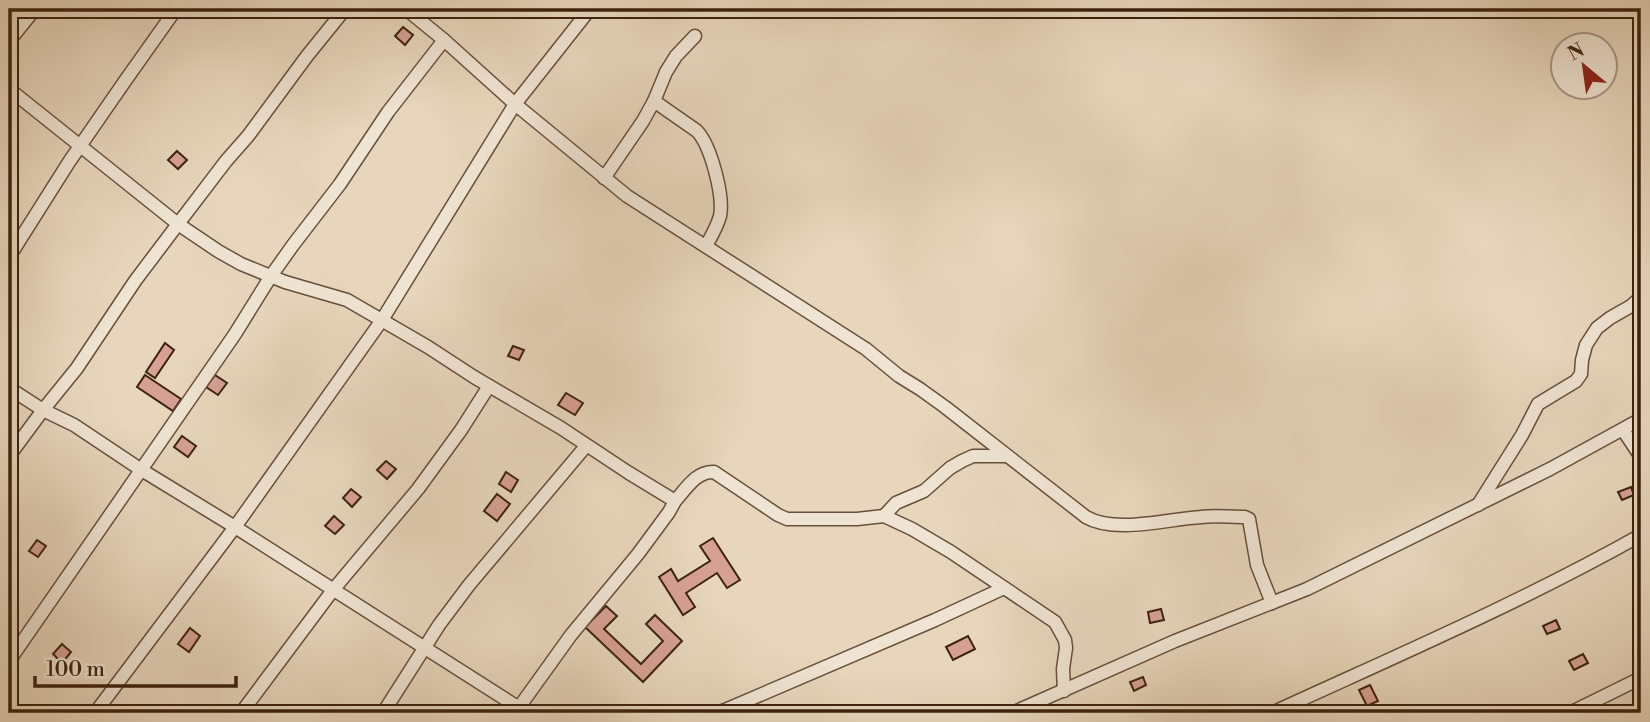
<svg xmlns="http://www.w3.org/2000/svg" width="1650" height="722" font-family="'Libre Bodoni',serif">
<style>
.building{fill:#d6a194;stroke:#3d220f;stroke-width:2}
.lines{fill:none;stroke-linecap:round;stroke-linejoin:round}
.minor-casing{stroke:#684f3a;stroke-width:15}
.minor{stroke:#efe4d3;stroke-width:12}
</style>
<rect width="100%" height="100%" fill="#e7d6bc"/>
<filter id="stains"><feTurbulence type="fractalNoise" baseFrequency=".00286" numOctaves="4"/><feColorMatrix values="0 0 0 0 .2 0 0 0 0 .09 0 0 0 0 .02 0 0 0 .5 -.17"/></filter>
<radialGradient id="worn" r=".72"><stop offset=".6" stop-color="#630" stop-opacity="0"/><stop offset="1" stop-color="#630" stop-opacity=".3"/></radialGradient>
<g class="building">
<path d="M403,27l10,8 -8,10 -10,-9z"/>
<path d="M177,151l10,9 -9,9 -10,-9z"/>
<path d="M165,343l9,7 -19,28 -9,-6z"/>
<path d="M513,346l11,4 -5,10 -11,-4z"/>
<path d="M145,375l36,24 -8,12 -36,-24z"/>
<path d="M215,375l12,8 -9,12 -12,-8z"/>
<path d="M566,393l17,10 -8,12 -17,-10z"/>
<path d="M182,436l14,10 -8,11 -14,-10z"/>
<path d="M386,461l10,8 -9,10 -10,-9z"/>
<path d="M506,472l12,8 -7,12 -12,-8z"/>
<path d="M1631,487l3,8 -12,5 -4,-8z"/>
<path d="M351,489l10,8 -9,10 -9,-9z"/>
<path d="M497,494l13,10 -13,17 -13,-10z"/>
<path d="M334,516l10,9 -9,9 -10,-8z"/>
<path d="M713,538l27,42 -13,8 -10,-15 -31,20 9,14 -12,8 -24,-38 12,-8 7,12 32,-20 -10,-15z"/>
<path d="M37,540l9,6 -8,11 -9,-6z"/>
<path d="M606,606l11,10 -13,13 37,35 22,-23 -17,-17 9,-9 27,26 -39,41 -58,-55z"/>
<path d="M1161,609l3,11 -14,3 -2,-11z"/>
<path d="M1556,620l4,9 -13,5 -4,-8z"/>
<path d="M190,628l10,8 -11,16 -11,-8z"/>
<path d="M968,636l7,13 -22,11 -7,-13z"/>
<path d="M62,644l9,8 -9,11 -9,-9z"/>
<path d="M1583,654l5,9 -14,7 -5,-9z"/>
<path d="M1143,677l3,8 -12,6 -4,-9z"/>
<path d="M1370,685l8,16 -11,5 -8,-16z"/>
</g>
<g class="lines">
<g class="minor-casing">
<g id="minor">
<path d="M444,40l71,64 112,92 239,153 33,27 21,13 25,18 141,110c29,17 82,2 115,0 14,-2 29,0 44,0l4,2 8,46 15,38"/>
<path d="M9,41l26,-32"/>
<path d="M9,89l169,135 40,27 23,13 44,18 62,18 81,47 46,30 87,51 68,45 46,28 -6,11 -31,42 -67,81 -56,78"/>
<path d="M654,101l43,30c14,15 27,65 23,85 -3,11 -9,21 -14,30"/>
<path d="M604,178l39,-57 11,-20 12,-29 10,-16 19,-20"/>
<path d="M9,257l60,-95 56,-81 51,-72"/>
<path d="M9,388l34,22 31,15 66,44 95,58 292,186"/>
<path d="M1623,430l18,27"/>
<path d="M9,456l34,-46 34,-42 58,-87 43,-57 48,-63 22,-25 59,-80 38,-47"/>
<path d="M675,501c11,-12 21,-30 39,-29l64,43 9,4h70l27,-3 28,13 39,23 104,70 10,18 1,8 -3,21 1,22"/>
<path d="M1478,505l44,-70 16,-31 38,-23 5,-7 1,-14 4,-15 11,-17 13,-10 21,-12 10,-9"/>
<path d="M884,516l12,-13 28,-12 26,-23 12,-7 11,-5h34"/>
<path d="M9,661l226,-327 36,-58 22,-31 47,-61 48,-72 56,-72 -38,-31"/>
<path d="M95,713l140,-186 147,-207 133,-216 75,-95"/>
<path d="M241,713l92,-123 85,-101 43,-59 28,-44"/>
<path d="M383,713l56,-88 30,-40 117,-139"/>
<path d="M718,713l217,-93 69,-32"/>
<path d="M1012,713l163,-72 132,-52 243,-120 91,-50"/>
<path d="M1272,713c124,-57 250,-111 369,-178"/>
<path d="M1570,713l71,-35"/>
</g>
</g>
<use href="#minor" class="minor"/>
</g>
<rect width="1650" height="722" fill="none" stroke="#e7d6bc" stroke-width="35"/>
<rect x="10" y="10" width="1629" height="701" fill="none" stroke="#3d220f" stroke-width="3.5"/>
<rect x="18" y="18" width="1615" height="687" fill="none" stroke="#3d220f" stroke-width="2"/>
<g transform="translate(1584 66) rotate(331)"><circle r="33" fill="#efe4d3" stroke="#a89685" stroke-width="2"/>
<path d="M0-5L12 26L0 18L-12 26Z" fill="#8f2418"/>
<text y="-10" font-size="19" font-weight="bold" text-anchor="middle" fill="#3d220f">N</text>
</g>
<path d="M35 676v10h201v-10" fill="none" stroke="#3d220f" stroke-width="3.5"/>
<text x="46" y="676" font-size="21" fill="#3d220f" stroke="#efe4d3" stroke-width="5" paint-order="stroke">100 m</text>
<rect width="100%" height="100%" filter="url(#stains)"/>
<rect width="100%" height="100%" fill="url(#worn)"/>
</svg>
